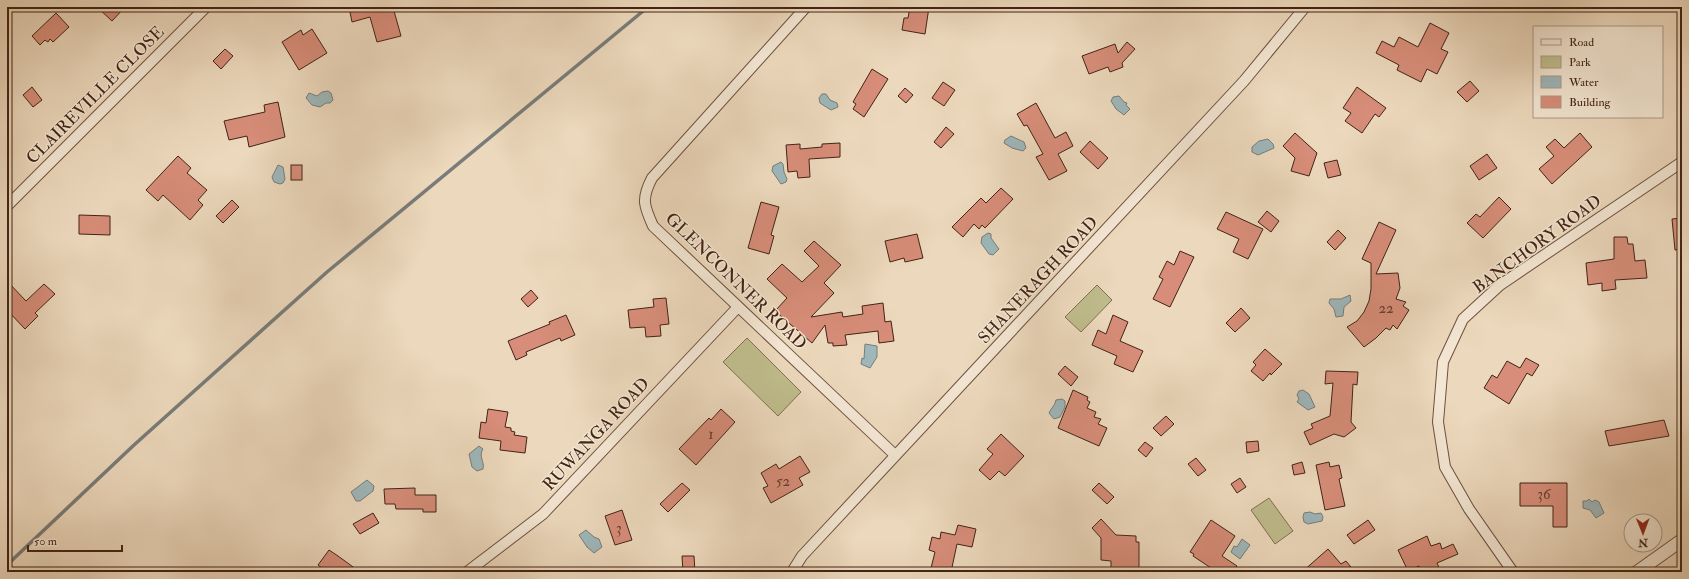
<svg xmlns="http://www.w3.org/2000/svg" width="1689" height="579" font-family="'IM FELL Double Pica',serif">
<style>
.green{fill:#bfbc8c;stroke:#807050}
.water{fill:#9db7bb;stroke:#797c79}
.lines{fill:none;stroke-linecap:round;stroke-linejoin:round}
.stream{stroke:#797c79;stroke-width:3.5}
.building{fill:#d78d79;stroke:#422315}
.minor-casing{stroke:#6c503f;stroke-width:12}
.tertiary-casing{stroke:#6c503f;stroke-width:14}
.minor{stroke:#f3e6d3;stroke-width:10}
.tertiary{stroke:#f3e6d3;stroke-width:12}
.labels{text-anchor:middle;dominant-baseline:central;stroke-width:3;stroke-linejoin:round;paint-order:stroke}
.number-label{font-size:15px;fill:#673e2e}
.street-label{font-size:17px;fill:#422315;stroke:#f3e6d3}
</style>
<rect width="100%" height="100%" fill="#ecd8bc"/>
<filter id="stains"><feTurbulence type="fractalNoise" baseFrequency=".005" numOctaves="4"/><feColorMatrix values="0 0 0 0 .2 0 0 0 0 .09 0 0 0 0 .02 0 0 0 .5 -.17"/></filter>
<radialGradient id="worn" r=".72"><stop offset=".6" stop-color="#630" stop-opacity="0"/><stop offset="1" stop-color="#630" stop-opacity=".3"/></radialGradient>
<g class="green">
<path d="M1097,285l15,15 -31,32 -16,-15z"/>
<path d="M747,338l54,54 -23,24 -55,-54z"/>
<path d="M1269,498l24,33 -18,13 -24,-34z"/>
</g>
<g class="water">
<path d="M328,91l3,2 2,7 -3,3h-4l-6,4 -8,-2 -6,-7 3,-5 8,3 5,-4z"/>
<path d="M822,94h4l4,6 7,3 1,4 -7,3 -11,-7 -1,-5z"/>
<path d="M1119,96l5,6 3,1 -1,2 4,4 -6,6 -8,-6 -5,-8 2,-4z"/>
<path d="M1011,136l13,6 2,6 -3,3 -11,-3 -8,-5 1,-3z"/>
<path d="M1268,139l5,5 1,4 -16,7 -6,-3v-5l7,-6z"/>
<path d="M781,162l2,2 1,8 3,7 -1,3 -5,2 -9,-13 1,-5z"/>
<path d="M278,165l5,2 2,12 -2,4 -3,1 -6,-2 -2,-5z"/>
<path d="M988,233l3,1v4l8,11 -6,6 -4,-1 -8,-11 1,-6z"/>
<path d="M1350,295l1,6 -7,6 -1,9 -7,1 -2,-8 -5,-6 1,-4h11z"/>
<path d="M865,344l12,2v11l-7,11 -9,-4 1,-6 2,1z"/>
<path d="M1303,390l6,4 6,13 -7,3 -11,-8 2,-3 -2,-4 2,-4z"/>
<path d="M1062,399l3,2v6l-5,10 -6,2 -5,-6c2,-5 6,-7 7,-13z"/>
<path d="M479,446l4,3c-5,7 2,13 0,20l-6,2 -5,-4 -3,-13z"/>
<path d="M367,480l7,6 -1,5 -13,10h-4l-5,-9z"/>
<path d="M1589,499l3,3 3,-2 4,2 5,11 -8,5 -6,-8 -7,-2v-7h4z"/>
<path d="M1310,512l5,2 6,-1 2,4 -1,4 -14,3 -4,-2 -1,-5 1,-4z"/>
<path d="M586,530l8,7 5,2 3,8 -8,6 -7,-6 -8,-12z"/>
<path d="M1242,539l8,6 -10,14 -9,-7 3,-6 3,1z"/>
</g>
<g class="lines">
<path class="stream" d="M7,565l127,-120 193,-173 321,-265"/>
</g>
<g class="building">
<path d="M97,7h28l-13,14z"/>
<path d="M349,7h46l1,3 -2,1 7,25 -24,6 -7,-25 -18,5z"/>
<path d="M910,7h19l-4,27 -23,-4 2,-12h4z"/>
<path d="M56,13l13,14 -16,15 -3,-3 -2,3 -3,-2 -5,5 -8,-9z"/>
<path d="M1430,23l19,10 -8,16 7,3 -11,22 -10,-5 -6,13 -24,-12 2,-5 -23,-12 6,-12 12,6 5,-10 19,10z"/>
<path d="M312,29l15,24 -28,17 -17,-28 19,-12 2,5z"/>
<path d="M1127,42l8,7 -13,14 1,4 -13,5 -2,-5 -19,7 -7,-18 33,-12 3,9z"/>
<path d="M225,49l8,7 -12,13 -8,-8z"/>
<path d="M872,69l16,10 -24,38 -11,-8 3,-5 -3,-2z"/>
<path d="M1470,81l9,10 -12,11 -10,-10z"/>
<path d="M943,82l12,8 -11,16 -12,-8z"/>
<path d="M32,87l10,13 -9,7 -10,-12z"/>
<path d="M1357,87l29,21 -7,9 -4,-3 -13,19 -17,-12 6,-8 -8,-5z"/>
<path d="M905,88l8,7 -7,8 -8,-7z"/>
<path d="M278,102l7,35 -36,10 -2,-11 -18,4 -5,-19 41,-9 -1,-7z"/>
<path d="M1036,103l19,35 11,-6 7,14 -15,8 9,17 -18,9 -13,-23 7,-3 -16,-29 -3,1 -7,-12z"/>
<path d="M946,127l8,7 -13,14 -7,-6z"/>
<path d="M1295,133l22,20 -8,23 -18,-5 4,-13 -12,-12z"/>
<path d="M1580,133l12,14 -40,37 -13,-15 15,-13 -8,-9 9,-8 9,9z"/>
<path d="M1090,141l18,17 -10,11 -18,-17z"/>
<path d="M840,143v14l-31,2 1,18 -12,1 -1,-7 -9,1 -2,-27 14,-1v5l22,-2v-3z"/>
<path d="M1487,154l10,14 -18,12 -9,-14z"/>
<path d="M178,156l13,12 -4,5 20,17 -9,10 5,5 -13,15 -27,-25 -5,6 -12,-11z"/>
<path d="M1337,160l4,15 -13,3 -4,-15z"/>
<rect x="291" y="165" width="11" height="15"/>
<path d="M1001,188l12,11 -28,29 -3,-3 -3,4 -5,-5 -11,13 -11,-10 29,-29 5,5z"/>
<path d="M1499,197l12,12 -28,29 -16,-15 9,-9 4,3z"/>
<path d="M232,200l7,7 -16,16 -7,-7z"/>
<path d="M761,202l18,5 -8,28 3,1 -5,18 -21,-6z"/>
<path d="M1267,211l12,10 -8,11 -13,-10z"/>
<path d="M1226,212l37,17 -15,30 -15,-7 6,-13 -22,-10z"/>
<path d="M79,215l31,1v19l-31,-1z"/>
<path d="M1682,218v31l-7,1 -3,-31z"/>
<path d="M1379,222l17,8 -20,44 22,-1 2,15 -4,11 10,3 -3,4 6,4 -12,19 -4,-4 -3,5 -4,-2 -10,10 -12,9 -17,-20 10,-6 7,-9 5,-11 2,-12v-26l-9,-4z"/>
<path d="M1338,230l8,8 -11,12 -8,-8z"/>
<path d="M917,234l6,24 -18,4 -1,-4 -14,4 -5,-21z"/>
<path d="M1614,237h13l1,7h5l2,17 10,-1 2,18 -32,2 1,9 -14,2v-8l-14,2 -2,-22 28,-4z"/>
<path d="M814,241l27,24 -17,18 10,10 -23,24 31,-5 1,5 20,-3 -1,-8 21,-3 2,19 6,-1 3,20 -15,2 -1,-12 -33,4 2,10 -14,1v-3h-5l-3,-18 -13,18 -37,-32 12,-13 -20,-19 15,-15 20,18 17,-16 -15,-15z"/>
<path d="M1180,251l14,6 -24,50 -17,-8 10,-20 -4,-2 8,-16 7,4z"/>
<path d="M7,281l19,20 18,-17 11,10 -20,19 3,3 -13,13 -18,-19z"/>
<path d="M531,290l7,8 -10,9 -7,-8z"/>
<path d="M666,298l3,26 -9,1 1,11 -15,1 -1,-10 -15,1 -2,-18 26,-3 -1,-8z"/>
<path d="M1241,308l9,10 -15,14 -9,-9z"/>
<path d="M566,315l9,20 -14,6 -1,-3 -34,14 1,3 -11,5 -8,-19 42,-17 -1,-2z"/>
<path d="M1113,315l15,7 -8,19 23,10 -10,21 -19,-8 3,-8 -25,-11 6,-15 8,4z"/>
<path d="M1265,349l17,15 -11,11 -1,-2 -7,8 -12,-10 5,-6 -3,-3z"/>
<path d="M1526,358l13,7 -7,11 -5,-3 -18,31 -25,-16 8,-13 5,3 10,-17 13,7z"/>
<path d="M1065,366l13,11 -7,9 -13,-12z"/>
<path d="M1326,371l32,1 -1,13 -4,-1 -2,38 5,6 -12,9 -10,-3 -24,11 -6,-13 9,-4 -2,-4 19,-8 3,-33 -8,1z"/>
<path d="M1073,390l15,7 -1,3 3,2 -3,6 9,4 -2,5 7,2 -3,5 9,4 -8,18 -41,-18z"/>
<path d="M488,409l20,3 -3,15 6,1v3l4,1 -1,3 13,2 -2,16 -25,-3 1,-9 -22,-3 2,-16 5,1z"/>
<path d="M721,409l14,13 -39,43 -17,-16 30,-31 2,2z"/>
<path d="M1166,416l8,8 -13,12 -8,-8z"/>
<path d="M1664,420l5,16 -60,10 -4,-15z"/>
<path d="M1001,434l23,22 -19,20 -6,-5 -9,9 -11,-10 14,-16 -6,-5z"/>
<path d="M1258,441l1,10 -12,2 -1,-11z"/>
<path d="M1145,442l8,6 -7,9 -8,-7z"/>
<path d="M800,456l10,16 -11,6 4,7 -32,18 -8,-15 5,-2 -7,-13 15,-9 3,5z"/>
<path d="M1196,458l10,12 -8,6 -10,-12z"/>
<path d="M1302,462l3,11 -11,2 -2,-10z"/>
<path d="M1329,462l1,5 9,-2 3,13 -3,1 6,27 -20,4 -9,-45z"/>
<path d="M1240,478l6,9 -9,6 -6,-9z"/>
<path d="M682,483l8,7 -22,22 -8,-8z"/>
<path d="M1099,483l15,14 -7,7 -15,-14z"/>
<path d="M1520,483h47v44h-14v-21h-33z"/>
<path d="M415,488v7h21v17h-13v-3h-27l-1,-5h-10l-1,-15z"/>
<path d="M622,510l10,30 -17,5 -10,-29z"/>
<path d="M373,513l6,10 -19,11 -7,-10z"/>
<path d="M1101,519l15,16 20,1v6h3v30h-28v-11l-10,-1v-22l-9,-10z"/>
<path d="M1211,520l24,16 -13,20 15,10 -4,6h-16l-24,-16 1,-2 -4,-2z"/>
<path d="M1368,520l7,10 -21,14 -7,-9z"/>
<path d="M958,525l18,4 -4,18 -15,-3 -6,28h-21l5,-20 -6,-2 3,-13 8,2 1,-7 14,3z"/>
<path d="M1427,536l4,10 9,-3 2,6 11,-5 5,10 -21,9 4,9h-19l-3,-6 -11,5 -10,-21z"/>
<path d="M1328,549l13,15 5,-3 9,11h-53z"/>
<path d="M329,550l9,6 22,16h-33l-9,-7z"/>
<path d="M682,556h12l1,16h-12z"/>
</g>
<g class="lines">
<g class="minor-casing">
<g id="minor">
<path d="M806,7l-154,171c-11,21 -8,28 1,48l242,229"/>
<path d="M7,206l199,-199"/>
<path d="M467,572l76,-58 195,-207"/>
<path d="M792,572l10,-16 442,-475 61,-74"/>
<path d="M1513,572l-44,-63 -24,-42 -7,-45 5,-60 20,-43 37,-34 182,-123"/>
</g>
</g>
<g class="tertiary-casing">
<path id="tertiary" d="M1637,572l45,-32"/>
</g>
<use href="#minor" class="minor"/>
<use href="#tertiary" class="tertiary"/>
</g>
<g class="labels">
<g class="number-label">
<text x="1386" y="308">22</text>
<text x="711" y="434">1</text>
<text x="783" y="481">52</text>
<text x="1544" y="494">36</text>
<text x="619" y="528">3</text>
</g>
<g class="street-label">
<text transform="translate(95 95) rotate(-45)">CLAIREVILLE CLOSE</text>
<text transform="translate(1537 244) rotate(-36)">BANCHORY ROAD</text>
<text transform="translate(1038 280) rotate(-47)">SHANERAGH ROAD</text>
<text transform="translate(736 281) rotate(44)">GLENCONNER ROAD</text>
<text transform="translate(596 434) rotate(-47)">RUWANGA ROAD</text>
</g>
</g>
<rect width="1689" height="579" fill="none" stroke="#ecd8bc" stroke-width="24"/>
<rect x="8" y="8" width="1673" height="563" fill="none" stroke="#422315" stroke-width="2"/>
<rect x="12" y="12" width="1665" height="555" fill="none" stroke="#422315"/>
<rect x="1533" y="26" width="130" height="92" fill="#f3e6d3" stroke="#ac9887"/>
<rect x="1541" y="39" width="20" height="6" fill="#f3e6d3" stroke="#ac9887"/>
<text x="1569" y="46" font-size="12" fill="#422315">Road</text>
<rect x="1541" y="56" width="20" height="12" fill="#bfbc8c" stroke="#ac9887"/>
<text x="1569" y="66" font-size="12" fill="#422315">Park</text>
<rect x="1541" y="76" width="20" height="12" fill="#9db7bb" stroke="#ac9887"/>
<text x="1569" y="86" font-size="12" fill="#422315">Water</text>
<rect x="1541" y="96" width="20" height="12" fill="#d78d79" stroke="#ac9887"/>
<text x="1569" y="106" font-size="12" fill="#422315">Building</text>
<g transform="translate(1643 533) rotate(179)"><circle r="19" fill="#f3e6d3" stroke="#ac9887"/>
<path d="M0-3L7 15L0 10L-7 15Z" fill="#8f2418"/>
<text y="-6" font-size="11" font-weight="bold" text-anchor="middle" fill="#422315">N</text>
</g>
<path d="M28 545v6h94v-6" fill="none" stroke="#422315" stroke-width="2"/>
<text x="34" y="545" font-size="12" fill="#422315" stroke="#f3e6d3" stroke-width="3" paint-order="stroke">50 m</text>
<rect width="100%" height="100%" filter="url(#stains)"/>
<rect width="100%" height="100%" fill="url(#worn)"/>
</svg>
